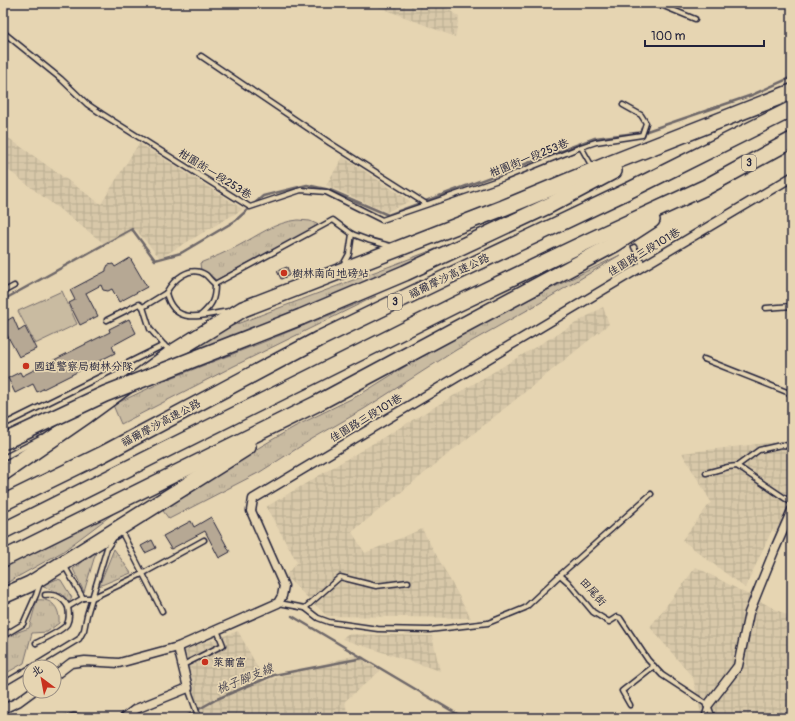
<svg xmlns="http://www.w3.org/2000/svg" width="795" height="721" font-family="Pangolin,'LXGW WenKai TC',sans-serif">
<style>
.industrial{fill:url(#industrial-grid)}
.grass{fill:url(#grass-tufts);stroke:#766e6e}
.garden{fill:#c9bba1;stroke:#766e6e}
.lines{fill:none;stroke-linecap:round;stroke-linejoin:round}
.stream{stroke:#6e6769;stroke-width:2.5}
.building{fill:#b6a894;stroke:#22223b}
.service-casing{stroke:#22223b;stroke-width:7}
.minor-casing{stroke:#22223b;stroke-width:11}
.motorway-casing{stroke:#22223b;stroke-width:18}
.service{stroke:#e6d5b2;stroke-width:4}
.minor{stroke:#e6d5b2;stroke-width:8}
.motorway{stroke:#e6d5b2;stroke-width:15}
.motorway-bridge-casing{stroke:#22223b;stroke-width:18;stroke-linecap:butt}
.motorway-bridge{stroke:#e6d5b2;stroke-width:15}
.poi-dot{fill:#c8321e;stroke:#e6d5b2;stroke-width:1.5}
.labels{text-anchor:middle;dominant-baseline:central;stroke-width:3.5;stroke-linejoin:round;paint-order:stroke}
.shield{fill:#e6d5b2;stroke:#5d585f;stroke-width:1}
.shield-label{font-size:10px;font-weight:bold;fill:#22223b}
.street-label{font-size:11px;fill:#22223b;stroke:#e6d5b2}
.poi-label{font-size:11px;fill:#22223b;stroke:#e6d5b2;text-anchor:start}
.water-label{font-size:12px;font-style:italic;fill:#484452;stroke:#e6d5b2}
</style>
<defs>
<pattern id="industrial-grid" width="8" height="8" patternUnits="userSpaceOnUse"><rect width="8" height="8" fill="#d8c8a9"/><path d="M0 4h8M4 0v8" fill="none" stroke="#b9ac92"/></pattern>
<pattern id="grass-tufts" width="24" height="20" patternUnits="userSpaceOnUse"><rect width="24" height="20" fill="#c9bba1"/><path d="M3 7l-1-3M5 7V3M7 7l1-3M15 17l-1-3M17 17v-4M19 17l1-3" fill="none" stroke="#aca08c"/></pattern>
</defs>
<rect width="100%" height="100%" fill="#e6d5b2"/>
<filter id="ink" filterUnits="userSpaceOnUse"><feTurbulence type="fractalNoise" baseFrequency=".025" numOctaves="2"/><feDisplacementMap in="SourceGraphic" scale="8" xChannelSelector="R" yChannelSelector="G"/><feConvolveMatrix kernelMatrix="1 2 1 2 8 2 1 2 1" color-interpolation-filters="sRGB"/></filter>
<g filter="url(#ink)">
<g class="industrial">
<path d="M369,3h70l20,14 -4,20z"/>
<path d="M3,134l98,70 38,-61 104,66 -83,49 -24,-28 -30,15 -103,-79z"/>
<path d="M343,157l67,44 -23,11 -61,-27z"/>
<path d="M603,307l6,17 -257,208 13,21 57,-24 49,89 -144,-2 -42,-40 12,-14 -31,-55z"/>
<path d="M792,440v100l-20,-10 -27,58 -63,-48 29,-38 -29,-49z"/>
<path d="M696,567l96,51v93l-3,7h-87l-9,-40 -43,-51z"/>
<path d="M238,631l27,50 90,-26 25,16 -35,30 3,17h-149l-16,-68z"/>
<path d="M347,634l85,2 8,35 -98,-32z"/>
</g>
<g class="grass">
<path d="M298,220l12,1 9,4 -103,55 -8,-7 -7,-2 -1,-8c13,-5 26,-11 38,-17 19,-10 37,-24 60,-26z"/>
<path d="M446,245l-54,29 -223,89 44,-30z"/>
<path d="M620,255l-80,48 -84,47 -92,59 -52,30 -52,33 -91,47 -6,-8 20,-15 65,-42 46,-27 67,-33 53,-33 70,-40z"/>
<path d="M376,296l-142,70 -113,58 -8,-19 58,-27 90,-35z"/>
<path d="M114,513l-52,39 -59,33v-18l70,-36z"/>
<path d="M114,549l17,24 -32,13z"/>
<path d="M96,552l-12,40 -11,-23z"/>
<path d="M57,579l4,1 11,18 -3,4 -7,-8 -21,-8z"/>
<path d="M37,600c16,-2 23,9 22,23l-12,9 -15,1 -8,30 -21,12v-34l15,-9 11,-4z"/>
</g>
<path class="garden" d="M62,291l15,33 -42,20 -17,-33z"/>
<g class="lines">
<g class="stream">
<path d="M3,300l129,-71 23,31 26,-7 54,-32 28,-25 44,-11 23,5 58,25 207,-77 49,-6 108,-37 40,-18"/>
<path d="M292,616l172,102"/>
<path d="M183,718l34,-19 57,-24 89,-17"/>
</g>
</g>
<g class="building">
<path d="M130,258l17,29 -28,15 -7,-13 -4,2 -5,-1 -2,-5 -15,8 12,23 -18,9 -11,-22 6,-3 -5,-10 36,-19v-2l2,-4 5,-1 2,3z"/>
<path d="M287,267l3,8 -9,4 -4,-8z"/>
<path d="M13,317l6,14 6,-4 11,22 -17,8 -13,-24 -3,1v-11z"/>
<path d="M129,319l7,14 -24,13 3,7 -78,39 -4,-8 -18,9 -7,-15 12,-6 2,4 88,-44 -1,-3z"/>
<path d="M211,517l19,35 -11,6 -14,-27 -34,18 -8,-13 28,-15 3,6z"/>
<path d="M152,540l4,8 -11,5 -4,-7z"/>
</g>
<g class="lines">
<g class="service-casing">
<g id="service">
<path d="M656,3l39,16"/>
<path d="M3,32l58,47 26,25 15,10 148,93 51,-17 25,2 56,28 122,-42 77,-31 15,-5 46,-7 4,-12 -5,-8 -18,-10"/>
<path d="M201,56l129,87 96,61"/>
<path d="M581,147l9,16"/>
<path d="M634,247l9,18"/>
<path d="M343,265l6,-11 3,-20"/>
<path d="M3,292l11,-6"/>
<path d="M143,307l7,22 14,16"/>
<path d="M766,308l26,-2"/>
<path d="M229,311c-27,4 -54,16 -63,-18 7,-13 24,-29 40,-18 3,3 6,7 9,9l118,-64 19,14 16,6 22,6"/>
<path d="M201,315c11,-10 14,-15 14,-31"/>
<path d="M107,320l32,-16 4,3 23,-14"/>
<path d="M704,359l88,35"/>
<path d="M3,425l161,-80 6,6"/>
<path d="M3,458l39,-20"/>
<path d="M737,466l55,37"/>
<path d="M706,473l22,-6 9,-1 22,-16 22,-5 11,1"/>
<path d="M121,531l41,80"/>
<path d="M64,565l19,33h9l50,-24 62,-34"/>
<path d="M560,575l91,-81"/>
<path d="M45,595c12,-1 18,3 23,12l15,-9"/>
<path d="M279,603l26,5 13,10 11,4 49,7 51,1 59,-7 37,-15 35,-33 8,7 25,30 16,10 8,-5 3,1 28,42 14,15 46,30"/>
<path d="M305,608l35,-31 36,9 32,-4"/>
<path d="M3,636l20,-12 13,-29 4,-12"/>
<path d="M36,643c8,-4 26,-12 31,-19 3,-6 2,-11 1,-17"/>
<path d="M183,665l40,-20 -6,-15"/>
<path d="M33,667l46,-28 5,-9 3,-15 20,-67 6,-9"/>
<path d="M3,684l27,-16"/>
<path d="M188,688l11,30"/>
<path d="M630,705l-8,-14 32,-25"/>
<path d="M66,718l8,-2 10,2"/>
<path d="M704,718l4,-13 5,13"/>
</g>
</g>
<g class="minor-casing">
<g id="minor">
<path d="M54,676l17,-13 14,-2 34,2 59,-16 100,-44 4,-7 2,-10 -33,-75 2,-12 539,-322"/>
<path d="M708,705l30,-39 11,-53 25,-62 18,-41"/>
<path d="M3,709l15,-7 15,-11"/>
<path d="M124,718l12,-9 52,-21 -10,-41"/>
</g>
</g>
<g class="motorway-casing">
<g id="motorway">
<path d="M301,317l104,-44 145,-68 64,-34"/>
<path d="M3,473l84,-58 85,-62 71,-44 260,-101 106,-44 183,-72"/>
<path d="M3,503l98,-48 218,-116 126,-61 187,-89 160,-80"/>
<path d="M3,531l454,-227 136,-65 113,-52 86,-47"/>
<path d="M3,559l313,-155 299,-160 37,-24"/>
<path d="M3,596l27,-12 218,-137"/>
</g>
</g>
<use href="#service" class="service"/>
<use href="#minor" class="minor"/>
<use href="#motorway" class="motorway"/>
<g class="motorway-bridge-casing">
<path id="motorway-bridge" d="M3,442l102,-48 196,-77"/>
</g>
<use href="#motorway-bridge" class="motorway-bridge"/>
</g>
</g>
<g class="poi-dot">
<circle cx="284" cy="273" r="4"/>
<circle cx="26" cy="366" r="4"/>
<circle cx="205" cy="662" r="4"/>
</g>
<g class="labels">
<g class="shield">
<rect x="742" y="155" width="14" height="16" rx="3"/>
<rect x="388" y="294" width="14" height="16" rx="3"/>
</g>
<g class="shield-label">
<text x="749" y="163">3</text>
<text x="395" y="302">3</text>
</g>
<g class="street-label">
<text transform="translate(529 158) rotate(-22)">柑園街一段253巷</text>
<text transform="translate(215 174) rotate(32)">柑園街一段253巷</text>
<text transform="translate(644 252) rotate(-31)">佳園路三段101巷</text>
<text transform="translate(449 276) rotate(-26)">福爾摩沙高速公路</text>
<text transform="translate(366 418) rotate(-31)">佳園路三段101巷</text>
<text transform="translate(161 423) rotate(-28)">福爾摩沙高速公路</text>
<text transform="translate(593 592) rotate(48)">田尾街</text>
</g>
<g class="poi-label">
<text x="292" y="273">樹林南向地磅站</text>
<text x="34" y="366">國道警察局樹林分隊</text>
<text x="213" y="662">萊爾富</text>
</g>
<g class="water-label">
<text transform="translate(245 679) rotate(-22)">桃子腳支線</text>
</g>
</g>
<rect width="795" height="721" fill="none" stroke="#e6d5b2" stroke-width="16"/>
<rect x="8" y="8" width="779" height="705" fill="none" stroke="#22223b" stroke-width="1.5" filter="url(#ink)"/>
<g transform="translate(42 679) rotate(328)"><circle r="19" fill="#e6d5b2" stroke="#988d82"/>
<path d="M0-3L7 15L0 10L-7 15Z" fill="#c8321e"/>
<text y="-6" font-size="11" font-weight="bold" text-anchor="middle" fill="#22223b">北</text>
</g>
<path d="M645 40v6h119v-6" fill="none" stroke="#22223b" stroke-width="2"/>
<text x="651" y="40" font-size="12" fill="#22223b" stroke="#e6d5b2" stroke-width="3" paint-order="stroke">100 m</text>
</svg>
